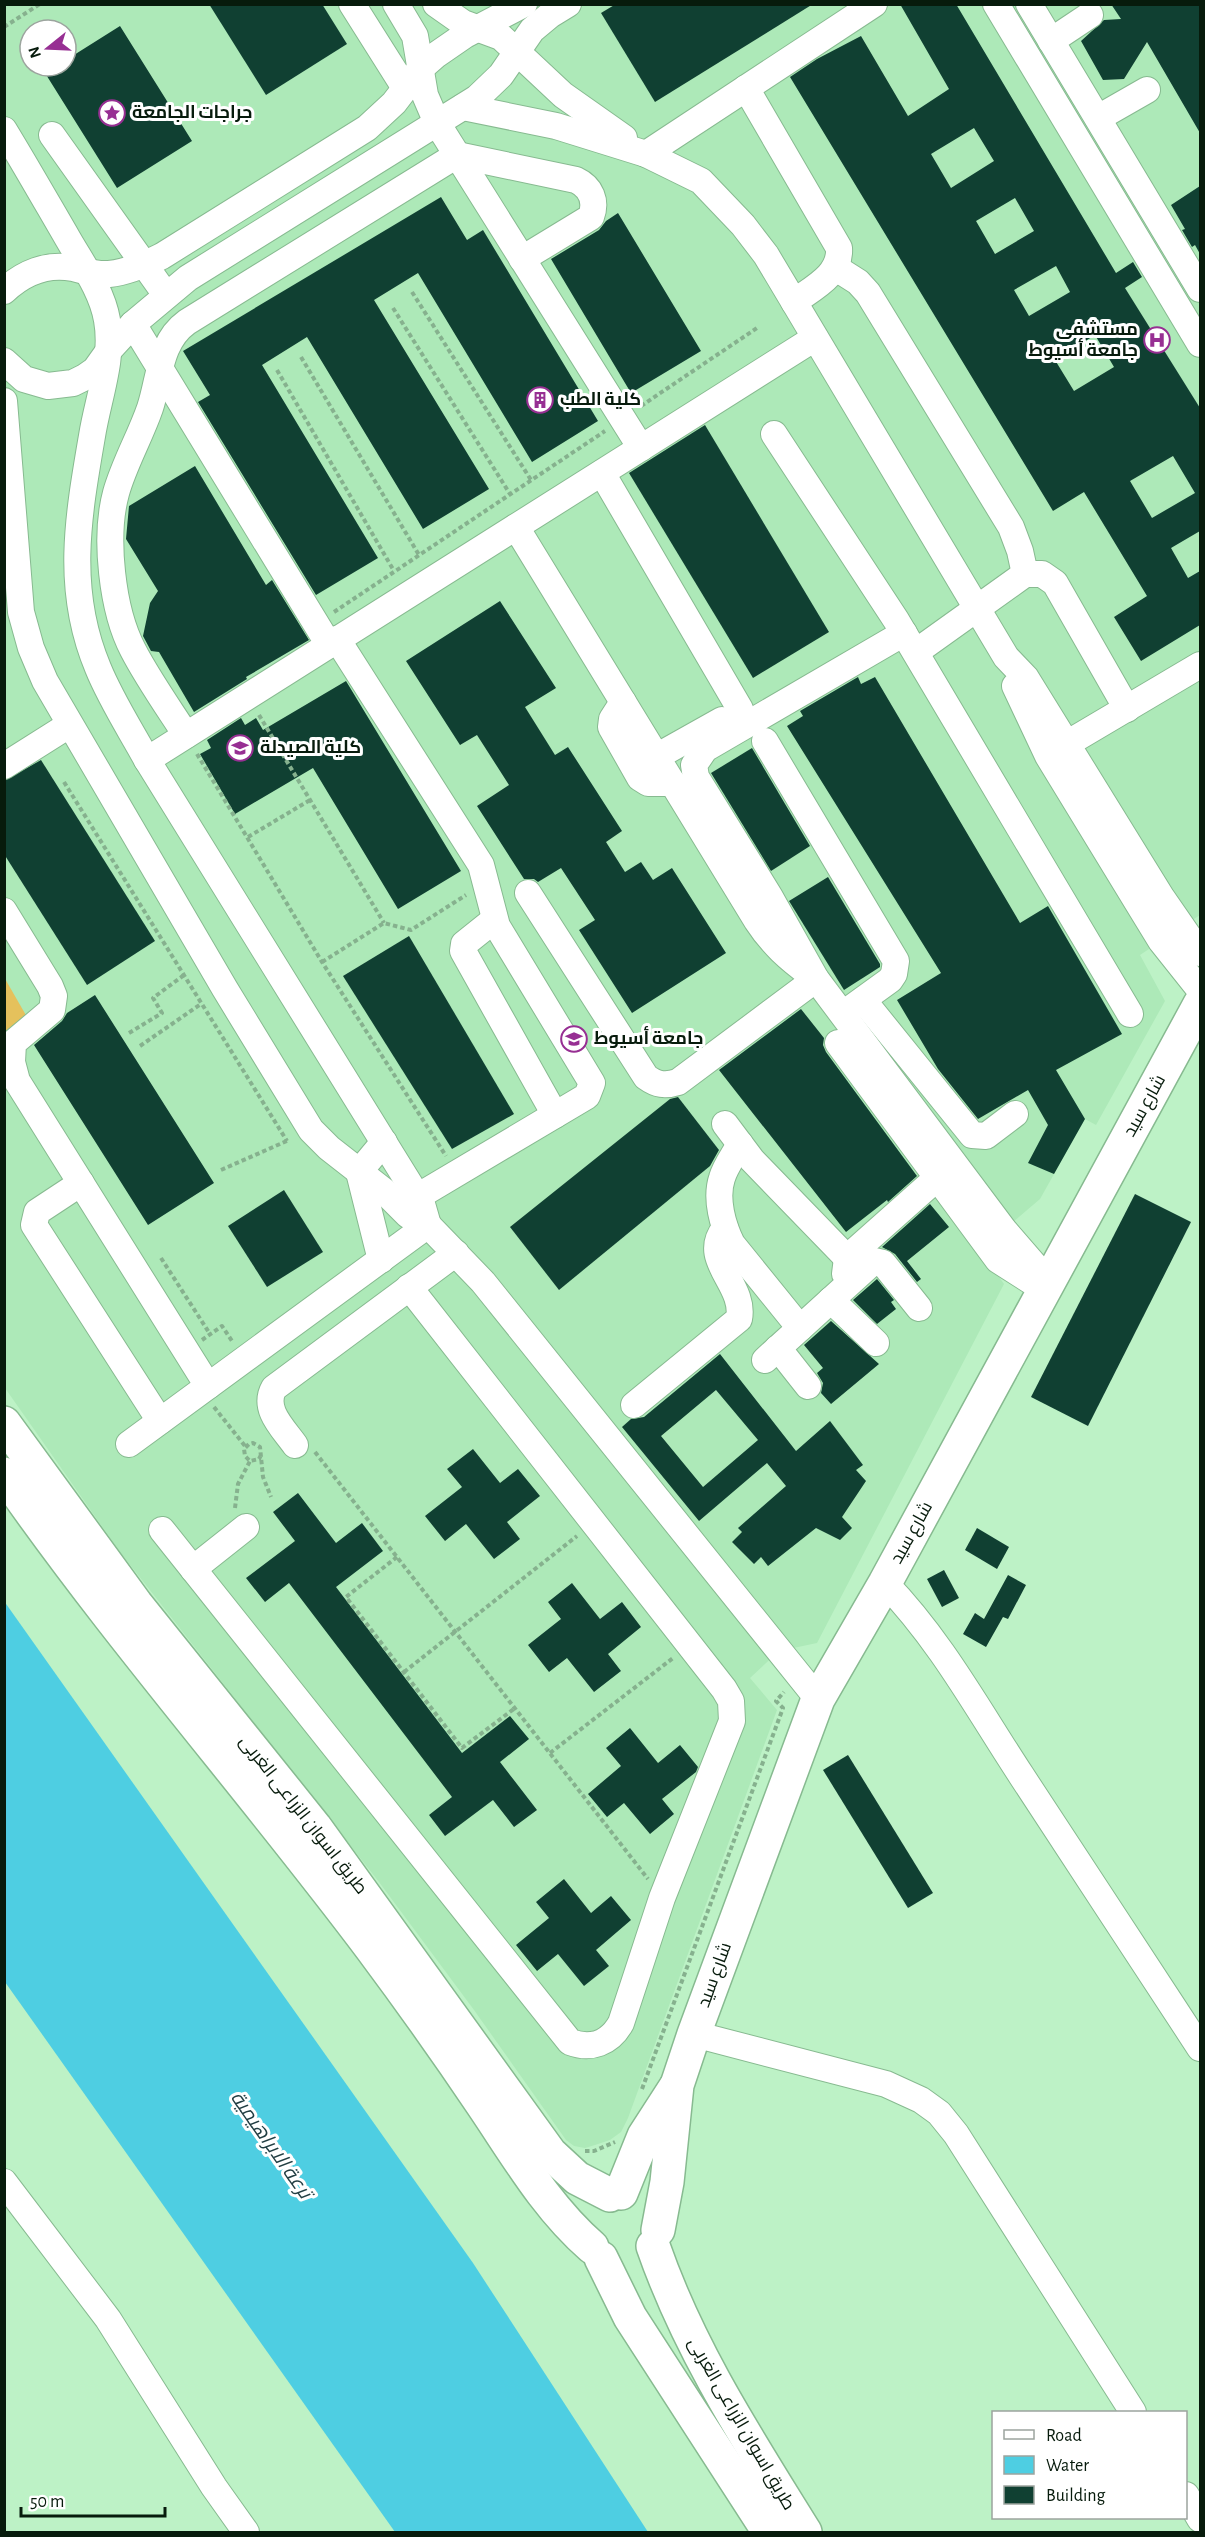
<svg xmlns="http://www.w3.org/2000/svg" width="1205" height="2537" font-family="'Alegreya Sans',Cairo,sans-serif">
<style>
.built{fill:#ade9b8;fill-rule:evenodd}
.green{fill:#e5c15c}
.water{fill:#4ecee2}
.building{fill:#104032;fill-rule:evenodd}
.lines{fill:none;stroke-linecap:round;stroke-linejoin:round}
.minor-casing{stroke:#87ba90;stroke-width:28}
.major-casing{stroke:#87ba90;stroke-width:36}
.path{stroke:#86b18e;stroke-width:4;stroke-dasharray:4.5 3;stroke-linecap:butt}
.minor{stroke:#fff;stroke-width:26}
.major{stroke:#fff;stroke-width:33}
.labels{text-anchor:middle;dominant-baseline:central;stroke-width:6;stroke-linejoin:round;paint-order:stroke}
.poi-label{font-size:18px;font-weight:bold;fill:#071b0c;stroke:#fff;text-anchor:start}
.street-label{font-size:18px;fill:#071b0c;stroke:#fff}
.water-label{font-size:20px;font-style:italic;fill:#223e43;stroke:#fff}
</style>
<rect width="100%" height="100%" fill="#bdf2c6"/>
<path class="built" d="M4,5h1196v910l-60,40 25,46 -69,124 -11,-6 -45,80 -60,51 24,34 -187,359 -38,8 -29,27 27,32 -149,408 -7,14 -11,8 -15,5 -10,3 -11,-2 -8,-6 -92,-130 -95,-128 -259,-330 -115,-164zM30,30h36v36h-36z"/>
<path class="green" d="M4,977l23,40 -22,14h-1z"/>
<path class="water" d="M4,1601l469,662 175,269h-253l-390,-550z"/>
<g class="building">
<path d="M209,4h113l25,40 -81,51z"/>
<path d="M616,4h197l-158,98 -54,-89z"/>
<path d="M900,4h56l160,269 17,-11 9,15 -17,11 75,120v123l-29,17 17,30 12,-7v54l-59,36 -27,-44 33,-21 -63,-104 -31,19 -263,-434 27,-18 44,-23 47,80 41,-27zM974,128l20,33 -43,27 -20,-34zM1015,198l19,33 -39,23 -19,-33zM1056,266l14,26 -41,24 -15,-26zM1095,335l19,32 -40,24 -19,-31zM1173,456l22,37 -43,25 -22,-37z"/>
<path d="M1111,4h89v129l-53,-91 -23,37 -21,1 -22,-39 23,-21 17,-1z"/>
<path d="M120,26l72,115 -75,47 -72,-115 11,-7h10v-6z"/>
<path d="M1200,186v68l-5,-9 -3,2 -10,-17 3,-1 -14,-24z"/>
<path d="M441,197l26,43 16,-10 115,191 -66,41 -114,-189 -44,27 115,189 -66,40 -116,-192 -45,28 116,193 -62,37 -118,-193 12,-7 -27,-44z"/>
<path d="M618,213l83,138 -70,42 -80,-134 48,-29 7,-9z"/>
<path d="M705,425l124,207 -76,46 -124,-205z"/>
<path d="M195,466l71,119 6,-5 37,60 -63,37 1,2 -53,33 -35,-60 -8,-1 -8,-15 7,-33 8,-12 -32,-52 3,-33z"/>
<path d="M500,601l56,87 -31,19 30,48 13,-8 54,84 -16,11 19,30 16,-10 12,18 19,-12 54,85 -94,60 -53,-83 16,-10 -34,-52 -23,14 -4,-3h-10l-47,-73 32,-21 -32,-50 -17,10 -54,-84z"/>
<path d="M858,677l3,7 14,-7 145,246 28,-17 74,128 -66,36 29,49 -31,55 -26,-11 20,-38 -20,-35 -50,29 -40,-50 -41,-69 44,-27 -154,-247 16,-10 -3,-5z"/>
<path d="M346,681l115,190 -63,38 -85,-141 -78,46 -35,-60 11,-6 -4,-8 34,-22 4,7 11,-7 7,12z"/>
<path d="M752,748l58,98 -39,25 -60,-98z"/>
<path d="M41,760l114,181 -68,44 -83,-131v-73z"/>
<path d="M828,877l52,87v3l-36,23 -55,-89z"/>
<path d="M409,936l105,178 -62,35 -109,-173z"/>
<path d="M95,995l119,188 -66,42 -114,-180 28,-24 5,-8z"/>
<path d="M801,1009l23,29 -1,7 3,7 91,124 -29,26 -1,-2 -41,32 -127,-162z"/>
<path d="M678,1097l41,53 -9,16 -151,124 -49,-63 160,-128z"/>
<path d="M284,1190l39,62 -56,35 -39,-61z"/>
<path d="M1135,1194l56,28 -103,204 -57,-29z"/>
<path d="M930,1204l19,23 -42,34 14,18 -4,3 -22,-28 -13,-7z"/>
<path d="M877,1279l17,21 -3,2 5,7 -19,15 -24,-24z"/>
<path d="M831,1321l48,43 -48,40 -10,-11 2,-10 -6,-10 6,-5 -19,-23z"/>
<path d="M720,1354l76,97 34,-30 33,44 -7,5 10,11 -24,36 10,11 -12,12 -24,-12 -48,38 -7,-9 -7,7 -22,-22 10,-10 -4,-4 48,-42 -19,-23 -68,58 -77,-94 9,-8 13,-2zM716,1390l42,50 -55,47 -42,-51z"/>
<path d="M473,1449l27,34 18,-14 22,27 -33,26 13,17 -26,20 -28,-35 -21,17 -20,-25 37,-29 -15,-18z"/>
<path d="M298,1493l38,50 26,-20 21,28 -47,36 126,166 48,-37 19,23 -29,23 37,48 -23,17 -21,-27 -48,36 -16,-21 23,-18 -163,-214 -24,19 -19,-24 49,-37 -22,-29z"/>
<path d="M977,1528l32,19 -12,22 -32,-19z"/>
<path d="M944,1570l15,28 -17,9 -15,-28z"/>
<path d="M1008,1575l18,10 -18,34 -5,-2 -17,30 -23,-13 12,-21 9,6z"/>
<path d="M572,1583l28,36 22,-17 19,25 -33,27 13,17 -27,21 -27,-34 -18,14 -21,-27 33,-26 -13,-17z"/>
<path d="M630,1728l28,35 22,-18 18,22 -2,5 -34,27 12,15 -24,20 -26,-31 -17,14 -19,-23 33,-28 -15,-18z"/>
<path d="M848,1755l85,138 -25,15 -85,-138z"/>
<path d="M564,1879l27,34 20,-17 20,24 -35,30 13,16 -25,20 -26,-32 -21,17 -21,-26 33,-27 -13,-16z"/>
</g>
<g class="lines">
<g class="minor-casing">
<g id="minor">
<path d="M352,4l53,84"/>
<path d="M396,4l19,32 10,59 12,28 204,325"/>
<path d="M436,4l27,19 38,14 62,58 61,43"/>
<path d="M996,4l204,340"/>
<path d="M1029,4l171,285"/>
<path d="M1051,41l39,-26"/>
<path d="M746,88l93,160c2,27 -26,40 -45,54"/>
<path d="M463,107l93,19 90,28 55,27 42,44 23,30 240,402 20,21 136,220 38,55"/>
<path d="M1098,118l49,-28"/>
<path d="M4,130c22,36 43,73 64,109 15,26 34,52 39,81 7,39 -9,78 -15,116 -14,81 -27,154 6,232 13,32 32,61 49,92l275,444 6,21"/>
<path d="M52,135l114,160"/>
<path d="M646,154l228,-150"/>
<path d="M836,268l22,14 10,11 143,234 9,24 5,23"/>
<path d="M4,291c19,-18 43,-28 69,-23 12,3 23,7 36,6 19,-2 37,-10 53,-18l205,-128 27,-25 26,-34 16,-14 29,-20 59,-31"/>
<path d="M133,324l196,321"/>
<path d="M4,361l20,18 24,7 25,-3 12,-6 10,-7 15,-21 23,-25 55,-46 289,-180 24,-23 31,-45 18,-15 18,-11"/>
<path d="M4,401l17,211 10,36 14,33 180,308 86,141 18,18 55,43 24,24 20,10 55,57 335,417"/>
<path d="M774,434l122,186 234,394"/>
<path d="M602,473l138,236"/>
<path d="M516,527l241,394c15,23 32,38 54,54"/>
<path d="M904,633l-199,116 -11,16 2,12 74,120 46,82 188,251 45,52"/>
<path d="M337,639l144,226 16,61 95,157 -5,13 -170,101"/>
<path d="M916,652l109,-78h17l13,9 72,126"/>
<path d="M1015,686l33,70 94,154 19,31 39,49"/>
<path d="M623,702l-11,17 -1,8 29,51 8,5h25"/>
<path d="M186,735c-18,-28 -38,-56 -53,-85 -21,-40 -29,-113 -17,-157 8,-29 24,-56 34,-85 10,-30 9,-66 37,-86l270,-167 119,25c15,7 21,21 15,37l-69,42"/>
<path d="M765,741l131,220 -2,13 -4,6 -47,34"/>
<path d="M1053,752l147,-87"/>
<path d="M656,757l66,-37"/>
<path d="M147,760l668,-422"/>
<path d="M4,766l65,-41"/>
<path d="M528,893l118,184c11,8 19,9 32,5l138,-103"/>
<path d="M4,911l46,75 4,10 -2,14 -39,33 -1,19 5,19 191,305"/>
<path d="M494,920l-30,24 -1,7 92,164"/>
<path d="M863,1000l109,135 14,1 29,-22"/>
<path d="M838,1043l160,217 47,30"/>
<path d="M725,1124l27,36 95,98"/>
<path d="M740,1144c-6,11 -15,23 -18,34 -7,21 1,48 10,66l68,84"/>
<path d="M81,1183l-44,29 -3,13 126,196"/>
<path d="M381,1260l-22,-88 25,-30"/>
<path d="M845,1274l2,-16 90,-80"/>
<path d="M831,1300l45,43"/>
<path d="M778,1348l30,38"/>
<path d="M765,1360l109,-99 9,2 36,45"/>
<path d="M634,1405l105,-86c7,-35 -40,-59 -14,-91"/>
<path d="M129,1444l299,-219"/>
<path d="M295,1445c-12,-17 -33,-36 -21,-57l182,-135"/>
<path d="M162,1530l408,512c21,8 40,1 51,-19l41,-125 70,-177 -1,-20 -7,-12 -315,-402"/>
<path d="M193,1569l53,-42"/>
<path d="M885,1583c56,58 92,125 136,192 59,91 120,182 179,273"/>
<path d="M694,2034l192,50 35,16 18,13 17,21 177,278"/>
<path d="M4,2182l104,137 106,168 32,45"/>
<path d="M1186,2495l14,24"/>
</g>
</g>
<g class="major-casing">
<g id="major">
<path d="M4,1423l132,181 179,223 235,326 27,25 33,17"/>
<path d="M4,1474c115,165 248,315 368,475 38,51 75,103 110,155 34,50 64,103 110,143"/>
<path d="M621,2193l23,-57 31,-48"/>
<path d="M658,2230l9,-48 10,-97 17,-51 124,-335 67,-116 315,-579"/>
<path d="M653,2246c36,104 95,194 152,286"/>
<path d="M601,2258l29,59 139,215"/>
</g>
</g>
<g class="path">
<path d="M4,27l36,-23"/>
<path d="M412,292l119,188"/>
<path d="M393,308l117,186"/>
<path d="M301,357l118,198"/>
<path d="M277,370l117,201"/>
<path d="M641,406l116,-78"/>
<path d="M334,612l271,-181"/>
<path d="M259,715l125,208"/>
<path d="M197,754l125,208 124,194"/>
<path d="M64,782l223,359"/>
<path d="M248,837l62,-37"/>
<path d="M322,962l62,-39 27,7 55,-35"/>
<path d="M129,1033l33,-20 -9,-15 31,-23"/>
<path d="M140,1046l61,-42"/>
<path d="M221,1170l68,-30"/>
<path d="M161,1258l49,76"/>
<path d="M202,1340l20,-14 10,15"/>
<path d="M214,1407l31,39"/>
<path d="M315,1452l333,427"/>
<path d="M261,1455l-2,4 -9,2 -5,-5 -1,-7 5,-5 4,-1 7,4 3,30 8,20"/>
<path d="M235,1508l3,-24 12,-23"/>
<path d="M397,1557l-51,40 116,151 53,-40"/>
<path d="M404,1672l173,-136"/>
<path d="M550,1753l123,-95"/>
<path d="M642,2089l141,-381 -7,-7 8,-9"/>
<path d="M585,2151h9l21,-9"/>
</g>
<use href="#minor" class="minor"/>
<use href="#major" class="major"/>
</g>
<defs>
<g id="sight-ring" transform="scale(1.35)"><circle r="9.5" fill="#fff" stroke="#972f93" stroke-width="1.5"/><path d="M0-6L1.8-2.2L6-1.7L2.9 1.2L3.7 5.4L0 3.3L-3.7 5.4L-2.9 1.2L-6-1.7L-1.8-2.2Z" fill="#972f93"/></g>
<g id="hospital-ring" transform="scale(1.35)"><circle r="9.5" fill="#fff" stroke="#972f93" stroke-width="1.5"/><path d="M-5-5h3v3.5h4V-5h3V5h-3V1.5h-4V5h-3Z" fill="#972f93"/></g>
<g id="building-ring" transform="scale(1.35)"><circle r="9.5" fill="#fff" stroke="#972f93" stroke-width="1.5"/><path d="M-4-6H4V6H1V3H-1V6H-4ZM-2.5-4.3h1.7v1.8h-1.7ZM.8-4.3h1.7v1.8H.8ZM-2.5-1h1.7V.8h-1.7ZM.8-1h1.7V.8H.8Z" fill="#972f93"/></g>
<g id="school-ring" transform="scale(1.35)"><circle r="9.5" fill="#fff" stroke="#972f93" stroke-width="1.5"/><path d="M0-5L7-2L0 1L-7-2ZM-4 1L0 2.5L4 1V4Q0 6-4 4Z" fill="#972f93"/></g>
<g id="university-ring" transform="scale(1.35)"><circle r="9.5" fill="#fff" stroke="#972f93" stroke-width="1.5"/><path d="M0-5L7-2L0 1L-7-2ZM-4 1L0 2.5L4 1V4Q0 6-4 4Z" fill="#972f93"/></g>
</defs>
<g fill-rule="evenodd">
<use href="#sight-ring" x="112" y="113"/>
<use href="#hospital-ring" x="1157" y="340"/>
<use href="#building-ring" x="540" y="400"/>
<use href="#school-ring" x="240" y="748"/>
<use href="#university-ring" x="574" y="1039"/>
</g>
<g class="labels">
<g class="poi-label">
<text x="132" y="113">جراجات الجامعة</text>
<text x="1138" y="330" text-anchor="end">مستشفی<tspan x="1138" dy="21">جامعة أسيوط</tspan></text>
<text x="560" y="400">كلية الطب</text>
<text x="260" y="748">كلية الصيدلة</text>
<text x="594" y="1039">جامعة أسيوط</text>
</g>
<g class="street-label">
<text transform="translate(1145 1106) rotate(-61)">شارع سيد</text>
<text transform="translate(912 1533) rotate(-61)">شارع سيد</text>
<text transform="translate(303 1815) rotate(52)">طريق اسوان الزراعى الغربى</text>
<text transform="translate(715 1975) rotate(-70)">شارع سيد</text>
<text transform="translate(741 2424) rotate(60)">طريق اسوان الزراعى الغربى</text>
</g>
<g class="water-label">
<text transform="translate(271 2145) rotate(55)">ترعة الابراهيمية</text>
</g>
</g>
<rect width="1205" height="2537" fill="none" stroke="#071b0c" stroke-width="12"/>
<rect x="992" y="2411" width="195" height="108" fill="#ffffff" stroke="#9ca49e" stroke-width="1.5"/>
<rect x="1004" y="2430" width="30" height="9" fill="#ffffff" stroke="#9ca49e" stroke-width="1.5"/>
<text x="1046" y="2441" font-size="18" fill="#071b0c">Road</text>
<rect x="1004" y="2456" width="30" height="18" fill="#4ecee2" stroke="#9ca49e" stroke-width="1.5"/>
<text x="1046" y="2471" font-size="18" fill="#071b0c">Water</text>
<rect x="1004" y="2486" width="30" height="18" fill="#104032" stroke="#9ca49e" stroke-width="1.5"/>
<text x="1046" y="2501" font-size="18" fill="#071b0c">Building</text>
<g transform="translate(48 48) rotate(252)"><circle r="28" fill="#ffffff" stroke="#9ca49e" stroke-width="1.5"/>
<path d="M0-4.5L10 22L0 15L-10 22Z" fill="#972f93"/>
<text y="-9" font-size="16" font-weight="bold" text-anchor="middle" fill="#071b0c">N</text>
</g>
<path d="M21 2507v9h144v-9" fill="none" stroke="#071b0c" stroke-width="3"/>
<text x="30" y="2507" font-size="18" fill="#071b0c" stroke="#ffffff" stroke-width="4.5" paint-order="stroke">50 m</text>
</svg>
